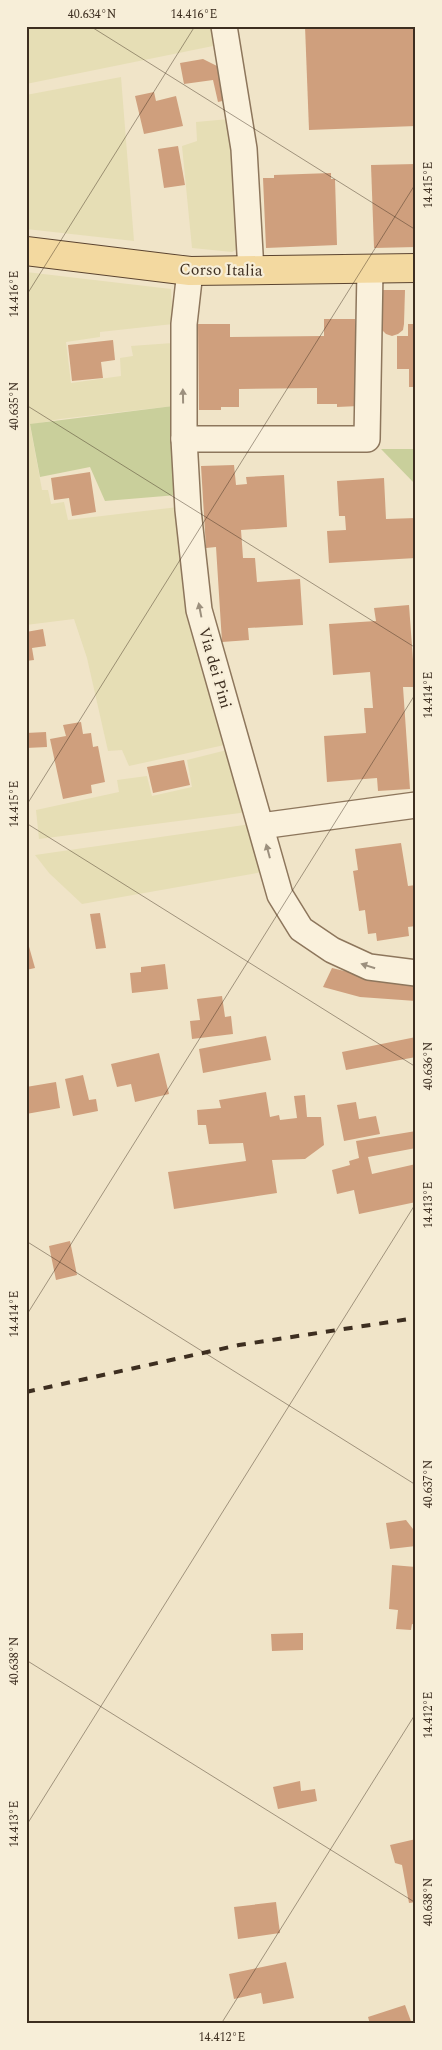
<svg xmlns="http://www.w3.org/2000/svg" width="442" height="2050" font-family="Spectral,serif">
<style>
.farmland{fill:#e6deb5}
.green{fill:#c9cf9b}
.building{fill:#cf9f7d}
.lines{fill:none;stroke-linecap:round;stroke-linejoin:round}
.minor-casing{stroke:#8d765c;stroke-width:28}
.major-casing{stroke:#5b4430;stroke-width:30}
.minor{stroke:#faf1dc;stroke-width:25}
.major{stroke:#f3d9a0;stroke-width:28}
.rail{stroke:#3d2e20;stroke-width:4;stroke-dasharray:9 9;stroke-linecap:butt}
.oneway{fill:#9c907e}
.ticks{fill:none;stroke:#3d2e20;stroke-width:1;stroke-opacity:0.45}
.labels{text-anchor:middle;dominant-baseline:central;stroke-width:4.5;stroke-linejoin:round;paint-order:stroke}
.street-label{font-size:16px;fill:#3d2e20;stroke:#f7eed8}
.neatline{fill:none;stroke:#3d2e20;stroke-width:2}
.ticks-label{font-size:12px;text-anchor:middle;fill:#3d2e20}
</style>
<rect width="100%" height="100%" fill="#f0e4c8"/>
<g class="farmland">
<path d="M26,26h190l2,19 -192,39z"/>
<path d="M121,77l13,164 -108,-12v-134z"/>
<path d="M229,119l10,81v48l-7,4 -40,-4 -10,-102 15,-5 -1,-19z"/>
<path d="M26,272l145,17 2,35 -73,8v5l-34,5 5,41 50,-7 -1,-18 13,-2 -2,-10 42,-3v63l-113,13 -30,6 12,65h6l3,14 13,-2 4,18 110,-13 51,237 -100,22 -7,-16 -14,1 -21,-93 -13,-39 -48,6z"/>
<path d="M231,749l17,63 -209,27 -3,-29 83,-18 -2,-12 30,-4 5,20 40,-9 -5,-27z"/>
<path d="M251,824l12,48 -181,32 -33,-31 -14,-18z"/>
</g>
<g class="green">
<path d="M173,406l4,89 -72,6 -15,-34 -50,10 -10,-53z"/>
<path d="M381,449h35v36z"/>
</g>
<g class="building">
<path d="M305,26h111v100l-107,4z"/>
<path d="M203,59l18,9 6,32 -9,2 -5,-22 -29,4 -4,-21z"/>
<path d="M154,92l2,9 20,-5 7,30 -39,8 -9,-38z"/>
<path d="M178,146l7,39 -21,3 -6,-39z"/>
<path d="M416,164v83l-42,1 -3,-83z"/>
<path d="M331,173v6h4l2,66 -71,3 -3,-70h11v-3z"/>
<path d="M381,290h24l-1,34 -1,6 -5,4 -6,2 -6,-2 -4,-4z"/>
<path d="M324,319h31v69l4,-1v19l-22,1v-3h-20v-16l-78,1v18h-18v3h-22l-1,-86h32v13l94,-1z"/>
<path d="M408,324h8v63h-7v-18h-12v-33h11z"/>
<path d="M113,340l2,20 -14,2 2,16 -31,3 -4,-36z"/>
<path d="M234,465l2,20 11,-1 -1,-7 38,-2 3,52 -46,3 2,28h12l2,24 43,-3 3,46 -55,3 1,12 -27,2 -6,-95 -10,1 -5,-82z"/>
<path d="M90,472l6,40 -24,4 -3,-18 -15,2 -3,-22z"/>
<path d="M384,478l2,41 30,-1v40l-87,5 -2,-32 19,-1 -1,-14h-6l-2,-35z"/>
<path d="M409,605l6,82h-12l7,102 -32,2 -1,-13 -50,4 -3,-46 42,-3 -2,-25h9l-3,-36 -37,3 -4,-51 47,-3 -2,-13z"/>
<path d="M43,629l3,17 -14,2 2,12 -8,1v-29z"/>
<path d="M81,722l2,12 8,-1 2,14 5,-1 7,36 -14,3 1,8 -29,6 -13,-60 16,-3 -3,-11z"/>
<path d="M46,732l1,15 -21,1v-15z"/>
<path d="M184,760l6,25 -37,8 -6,-26z"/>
<path d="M401,843l7,43 8,-1v41l-8,1 1,9 -32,5 -1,-8 -8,1 -3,-24 -6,1 -6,-40 5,-1 -3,-21z"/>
<path d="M100,913l6,35 -10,1 -6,-35z"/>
<path d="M26,936l9,32 -9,2z"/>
<path d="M165,964l3,25 -36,4 -2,-20 11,-1v-5z"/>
<path d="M332,968l33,8 51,5v20l-56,-4 -37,-10z"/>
<path d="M222,996l3,21 6,-1 2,18 -41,5 -2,-18 10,-1 -3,-21z"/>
<path d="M266,1036l5,24 -68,13 -4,-24z"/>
<path d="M416,1037v20l-70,13 -4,-18z"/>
<path d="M159,1053l10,41 -34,8 -4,-18 -14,3 -6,-23z"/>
<path d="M83,1075l6,25 7,-1 2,12 -25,5 -8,-37z"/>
<path d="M56,1082l4,26 -34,6v-27z"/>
<path d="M266,1092l4,25 9,-2 1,5 17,-2 -3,-22 11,-1 2,22h14l3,28 -19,14 -33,1 5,33 -103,16 -6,-37 78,-11 -3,-18 -34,1 -3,-19h-8l-1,-15 24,-2 -2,-8z"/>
<path d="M356,1102l3,17 17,-3 4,18 -36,7 -7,-36z"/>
<path d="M416,1131v17l-48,9 4,17 44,-10v38l-57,12 -5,-24 -17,4 -5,-24 18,-5 -1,-4 10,-3 -3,-17z"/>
<path d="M70,1241l7,34 -21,5 -7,-34z"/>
<path d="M406,1520l7,9 3,-1v18l-26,3 -4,-26z"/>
<path d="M392,1565l24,2v58l-4,-1 -1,6 -15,-1 2,-19 -9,-1z"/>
<path d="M303,1633v17l-31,1 -1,-17z"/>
<path d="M300,1781l1,10 14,-2 2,12 -39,8 -5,-22z"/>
<path d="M416,1839v63l-7,1 -7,-38 -7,-2 -5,-18z"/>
<path d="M276,1902l4,31 -42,6 -4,-32z"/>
<path d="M286,1962l8,36 -31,6 -2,-11 -27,6 -5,-25z"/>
<path d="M405,2005l7,19h-42l-2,-7z"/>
</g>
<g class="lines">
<g class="minor-casing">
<g id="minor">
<path d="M224,26l20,123 7,122"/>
<path d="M190,271l-6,53v115l4,71 11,100 81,285 21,34 31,21 37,17 47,6"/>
<path d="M184,439h183l3,-169"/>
<path d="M261,826l155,-21"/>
</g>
</g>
<g class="major-casing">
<path id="major" d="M26,251l164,20 226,-3"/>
</g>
<use href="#minor" class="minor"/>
<use href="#major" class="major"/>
<path class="rail" d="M26,1392l213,-47 177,-27"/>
</g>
<defs><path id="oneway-solid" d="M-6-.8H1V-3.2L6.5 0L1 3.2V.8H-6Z" transform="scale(1.25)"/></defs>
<g class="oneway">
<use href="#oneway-solid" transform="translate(183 396) rotate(-91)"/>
<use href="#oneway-solid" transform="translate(200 610) rotate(-101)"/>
<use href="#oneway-solid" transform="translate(268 851) rotate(-105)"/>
<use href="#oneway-solid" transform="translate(368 966) rotate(-162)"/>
</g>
<path class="ticks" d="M90,26l326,204M26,296l169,-270M26,405l390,243M26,806l390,-623M26,823l390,244M26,1241l390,244M26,1316l390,-623M26,1660l390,243M26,1826l390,-623M221,2024l195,-311"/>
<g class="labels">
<g class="street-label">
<text transform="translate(221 270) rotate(1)">Corso Italia</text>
<text transform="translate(215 668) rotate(74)">Via dei Pini</text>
</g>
</g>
<rect width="442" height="2050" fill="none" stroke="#f7eed8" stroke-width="55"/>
<rect x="28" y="28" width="386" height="1994" class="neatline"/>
<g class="ticks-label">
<text x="92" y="18">40.634°N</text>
<text x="194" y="18">14.416°E</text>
<text transform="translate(428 185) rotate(-90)" y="4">14.415°E</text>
<text transform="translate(14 294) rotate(-90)" y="4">14.416°E</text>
<text transform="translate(14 406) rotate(-90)" y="4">40.635°N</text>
<text transform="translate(428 695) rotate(-90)" y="4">14.414°E</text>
<text transform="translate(14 804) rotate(-90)" y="4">14.415°E</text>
<text transform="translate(428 1066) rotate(-90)" y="4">40.636°N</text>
<text transform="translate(428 1205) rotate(-90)" y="4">14.413°E</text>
<text transform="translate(14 1314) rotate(-90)" y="4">14.414°E</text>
<text transform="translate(428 1484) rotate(-90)" y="4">40.637°N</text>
<text transform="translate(14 1661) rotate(-90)" y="4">40.638°N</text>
<text transform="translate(428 1715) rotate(-90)" y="4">14.412°E</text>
<text transform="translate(14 1824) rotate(-90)" y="4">14.413°E</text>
<text transform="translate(428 1902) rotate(-90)" y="4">40.638°N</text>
<text x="222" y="2041">14.412°E</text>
</g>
</svg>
